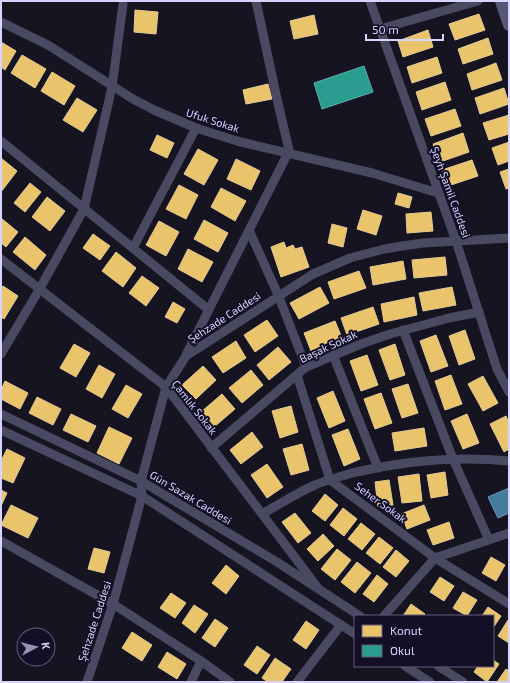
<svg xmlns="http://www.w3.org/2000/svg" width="510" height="683" font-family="'Exo 2',sans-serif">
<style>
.homes{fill:#e9c46a;stroke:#e4c997}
.schools{fill:#2a9d8f;stroke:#5eaeb1}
.public{fill:#457b9d;stroke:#7196ba}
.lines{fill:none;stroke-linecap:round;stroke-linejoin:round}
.street{stroke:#4a4962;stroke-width:9}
.secondary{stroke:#575674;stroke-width:12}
.labels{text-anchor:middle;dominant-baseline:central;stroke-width:4;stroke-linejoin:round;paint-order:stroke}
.street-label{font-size:11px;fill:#d9d4ff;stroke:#130f26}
</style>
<rect width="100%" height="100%" fill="#161421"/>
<g class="homes">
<path d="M135,10l23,2 -2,22 -22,-2z"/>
<path d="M479,14l6,16 -30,10 -6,-16z"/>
<path d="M314,15l4,19 -24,5 -4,-18z"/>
<path d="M428,30l5,17 -30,10 -5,-16z"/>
<path d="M488,38l5,16 -30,10 -5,-15z"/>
<path d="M1,42l15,9 -11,19 -4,-3z"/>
<path d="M22,55l24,14 -11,19 -24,-15z"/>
<path d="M437,57l5,16 -30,10 -5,-16z"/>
<path d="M496,63l6,17 -30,10 -5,-16z"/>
<path d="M52,72l23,14 -11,19 -23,-14z"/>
<path d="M445,82l6,18 -29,10 -6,-18z"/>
<path d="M268,84l4,15 -26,5 -3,-14z"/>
<path d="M504,88l5,16 -29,10 -5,-16z"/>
<path d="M77,98l20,12 -14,22 -20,-12z"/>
<path d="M455,109l6,17 -30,10 -6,-17z"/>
<path d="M509,115v19l-20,6 -6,-17z"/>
<path d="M463,133l6,19 -29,10 -7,-18z"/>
<path d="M157,135l17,8 -7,15 -17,-8z"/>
<path d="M509,142v19l-11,4 -6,-17z"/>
<path d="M198,149l20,11 -14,25 -20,-11z"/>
<path d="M1,158l16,13 -16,21z"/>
<path d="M236,159l24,12 -9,19 -24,-11z"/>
<path d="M472,160l6,16 -30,10 -6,-16z"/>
<path d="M509,169v19l-3,1 -6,-17z"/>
<path d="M30,183l11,9 -16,20 -11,-9z"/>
<path d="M179,185l19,10 -12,24 -20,-10z"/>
<path d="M221,188l25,13 -11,20 -24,-14z"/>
<path d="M398,193l14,4 -3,11 -14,-4z"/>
<path d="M47,197l18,14 -15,20 -18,-14z"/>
<path d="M363,210l19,6 -6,19 -19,-6z"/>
<path d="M431,212l2,19 -26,2 -1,-19z"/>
<path d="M1,218l17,14 -12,15 -5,-4z"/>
<path d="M204,220l24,13 -10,19 -24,-13z"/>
<path d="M159,221l20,11 -13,24 -20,-11z"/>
<path d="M332,224l15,4 -4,19 -15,-4z"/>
<path d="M93,234l17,12 -10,14 -17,-12z"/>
<path d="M25,237l21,18 -11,15 -22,-18z"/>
<path d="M284,242l2,6 7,-3 2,4 7,-2 7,20 -28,10 -10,-30z"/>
<path d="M188,249l25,13 -11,20 -24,-13z"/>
<path d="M116,252l20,16 -13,19 -21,-16z"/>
<path d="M445,257l2,18 -33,3 -2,-18z"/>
<path d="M403,261l3,18 -33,6 -3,-18z"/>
<path d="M359,271l7,17 -32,11 -6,-17z"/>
<path d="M142,276l17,12 -13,18 -17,-13z"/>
<path d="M3,286l15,10 -14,23 -3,-2v-28z"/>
<path d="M320,287l9,16 -30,16 -9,-16z"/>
<path d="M452,287l4,18 -33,6 -4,-18z"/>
<path d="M414,297l3,18 -33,7 -3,-18z"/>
<path d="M173,302l12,7 -8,14 -12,-6z"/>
<path d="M373,307l6,17 -32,11 -6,-17z"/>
<path d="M267,320l11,16 -23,16 -11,-17z"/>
<path d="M335,321l7,17 -31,13 -7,-18z"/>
<path d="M465,330l10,29 -16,6 -10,-29z"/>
<path d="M436,335l12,31 -17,6 -11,-31z"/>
<path d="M236,341l10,17 -23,15 -11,-16z"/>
<path d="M74,344l16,9 -14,24 -16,-9z"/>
<path d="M395,344l10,31 -15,5 -11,-30z"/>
<path d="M278,347l13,15 -22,18 -12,-15z"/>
<path d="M367,355l11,30 -17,6 -11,-30z"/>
<path d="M99,365l16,9 -13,24 -16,-9z"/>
<path d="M203,366l13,14 -20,19 -14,-14z"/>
<path d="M251,370l12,15 -21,18 -13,-15z"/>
<path d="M451,375l11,29 -17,6 -10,-29z"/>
<path d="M483,376l15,27 -15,8 -15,-27z"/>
<path d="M5,381l23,12 -8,16 -19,-10v-9z"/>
<path d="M408,384l10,29 -16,5 -10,-29z"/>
<path d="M126,385l16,9 -14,24 -16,-9z"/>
<path d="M333,391l12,30 -16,7 -12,-30z"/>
<path d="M381,393l11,30 -17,6 -11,-30z"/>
<path d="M222,394l13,15 -21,18 -13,-15z"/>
<path d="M37,397l24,12 -8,16 -24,-12z"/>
<path d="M291,406l7,26 -18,6 -8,-27z"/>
<path d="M71,414l25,12 -8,16 -25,-12z"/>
<path d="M467,414l12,29 -16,6 -12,-28z"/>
<path d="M506,416l3,7v26l-5,3 -14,-28z"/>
<path d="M109,427l23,11 -13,26 -22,-11z"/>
<path d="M424,428l3,18 -32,5 -3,-18z"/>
<path d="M348,429l12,30 -16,7 -12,-31z"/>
<path d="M252,432l11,15 -22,17 -11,-14z"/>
<path d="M302,444l7,26 -18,5 -8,-26z"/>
<path d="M7,449l18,9 -12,25 -12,-5v-17z"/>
<path d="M267,464l16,23 -16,11 -16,-23z"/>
<path d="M445,472l3,23 -17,3 -4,-23z"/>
<path d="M419,474l3,27 -20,2 -4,-26z"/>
<path d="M389,480l4,25 -15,2 -3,-25z"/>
<path d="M1,490l6,3 -6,13z"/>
<path d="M325,494l13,11 -13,16 -13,-10z"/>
<path d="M11,505l27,13 -10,20 -27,-13z"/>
<path d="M424,505l6,15 -23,9 -6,-15z"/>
<path d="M343,508l14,11 -13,17 -14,-11z"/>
<path d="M295,513l16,20 -13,10 -16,-21z"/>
<path d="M449,522l5,16 -21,7 -6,-15z"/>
<path d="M361,523l14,11 -13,16 -14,-11z"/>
<path d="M323,534l11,12 -16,15 -11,-12z"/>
<path d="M379,537l14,11 -13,16 -14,-11z"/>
<path d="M94,548l16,4 -6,21 -16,-4z"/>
<path d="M337,549l14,11 -16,20 -14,-11z"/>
<path d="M396,550l13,11 -13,16 -13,-10z"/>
<path d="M491,557l14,8 -9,16 -14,-8z"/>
<path d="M357,562l14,11 -16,20 -14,-11z"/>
<path d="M226,565l13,11 -13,18 -14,-11z"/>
<path d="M377,575l11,9 -14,18 -11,-8z"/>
<path d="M440,577l14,9 -10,15 -14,-9z"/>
<path d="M463,592l14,8 -10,16 -14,-8z"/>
<path d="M171,593l15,10 -11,15 -15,-10z"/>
<path d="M411,604l14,10 -2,2h-20z"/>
<path d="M194,605l14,9 -13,19 -13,-10z"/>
<path d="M488,607l13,9 -8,12v-12h-11z"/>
<path d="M215,619l13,9 -13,19 -13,-9z"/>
<path d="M508,620l1,1v22l-11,-7z"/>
<path d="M306,621l13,9 -13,19 -13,-9z"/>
<path d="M132,632l20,13 -10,16 -20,-13z"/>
<path d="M257,646l13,9 -13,19 -13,-9z"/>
<path d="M167,652l19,12 -9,15 -19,-12z"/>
<path d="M275,658l16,11 -9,13h-14l-6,-4z"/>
<path d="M493,660l6,4 -12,18 -13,-10 4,-6h15z"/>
<path d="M506,669l3,2v11h-12z"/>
</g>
<path class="schools" d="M364,66l9,26 -51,17 -8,-26z"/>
<path class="public" d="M509,488v25l-11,5 -10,-21z"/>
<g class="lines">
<g class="street">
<path d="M256,1l21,98 13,55"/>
<path d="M370,1l86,240 41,128 12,23"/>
<path d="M1,22l47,23 85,54 21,11 42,18 41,13 135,32 66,20"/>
<path d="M380,29l98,-28"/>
<path d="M1,141l208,169"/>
<path d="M249,230l30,67 27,70"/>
<path d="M133,248l63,-120"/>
<path d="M1,259l165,128 152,201"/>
<path d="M403,330l50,129 36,81"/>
<path d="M1,354l38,-64 45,-81 28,-122 11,-83"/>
<path d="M186,355l102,-202"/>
<path d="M333,355l45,113"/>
<path d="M297,375l33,105 105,78 74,46"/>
<path d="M1,414l140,67 136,81 83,54"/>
<path d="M1,430l141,66 213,138"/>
<path d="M211,448l95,-81 55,-23 29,-10 59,-16 30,-6"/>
<path d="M262,514c17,-9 34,-21 53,-29 11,-5 25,-8 37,-12 51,-12 105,-17 157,-12"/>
<path d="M1,541l112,63 88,57 29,21"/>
<path d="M384,616l51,-58 74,-25"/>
<path d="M405,666l25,16"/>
<path d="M438,666l25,16"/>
<path d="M87,682l26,-78 29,-108 -1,-15 25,-94 20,-31 127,-82 37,-16 34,-9 18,-3 21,-3 86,-5"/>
<path d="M191,682l10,-21"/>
<path d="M297,682l44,-57"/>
</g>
<path class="secondary" d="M501,1l8,24"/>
</g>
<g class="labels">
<g class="street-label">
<text transform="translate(213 120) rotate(18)">Ufuk Sokak</text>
<text transform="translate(451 192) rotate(70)">Şeyh Şamil Caddesi</text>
<text transform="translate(224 317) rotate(-33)">Şehzade Caddesi</text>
<text transform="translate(328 346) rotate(-25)">Başak Sokak</text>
<text transform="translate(195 407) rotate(52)">Çamlık Sokak</text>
<text transform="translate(191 497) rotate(31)">Gün Sazak Caddesi</text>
<text transform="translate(381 502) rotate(36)">Seher Sokak</text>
<text transform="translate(94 621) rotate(-72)">Şehzade Caddesi</text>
</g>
</g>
<rect width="510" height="683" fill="none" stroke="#d9d4ff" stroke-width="4"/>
<rect x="354" y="615" width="140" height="52" fill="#130f26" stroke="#625e7d"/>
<rect x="362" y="625" width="20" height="12" fill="#e9c46a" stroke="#625e7d"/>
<text x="390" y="635" font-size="12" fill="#d9d4ff">Konut</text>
<rect x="362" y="645" width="20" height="12" fill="#2a9d8f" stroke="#625e7d"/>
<text x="390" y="655" font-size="12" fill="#d9d4ff">Okul</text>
<g transform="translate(36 647) rotate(83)"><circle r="19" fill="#130f26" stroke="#625e7d"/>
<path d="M0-3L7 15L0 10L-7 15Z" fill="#9591b1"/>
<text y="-6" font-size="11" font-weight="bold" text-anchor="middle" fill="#d9d4ff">K</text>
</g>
<path d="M366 34v6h77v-6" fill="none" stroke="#d9d4ff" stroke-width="2"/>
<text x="372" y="34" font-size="12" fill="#d9d4ff" stroke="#130f26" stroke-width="3" paint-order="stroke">50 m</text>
</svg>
